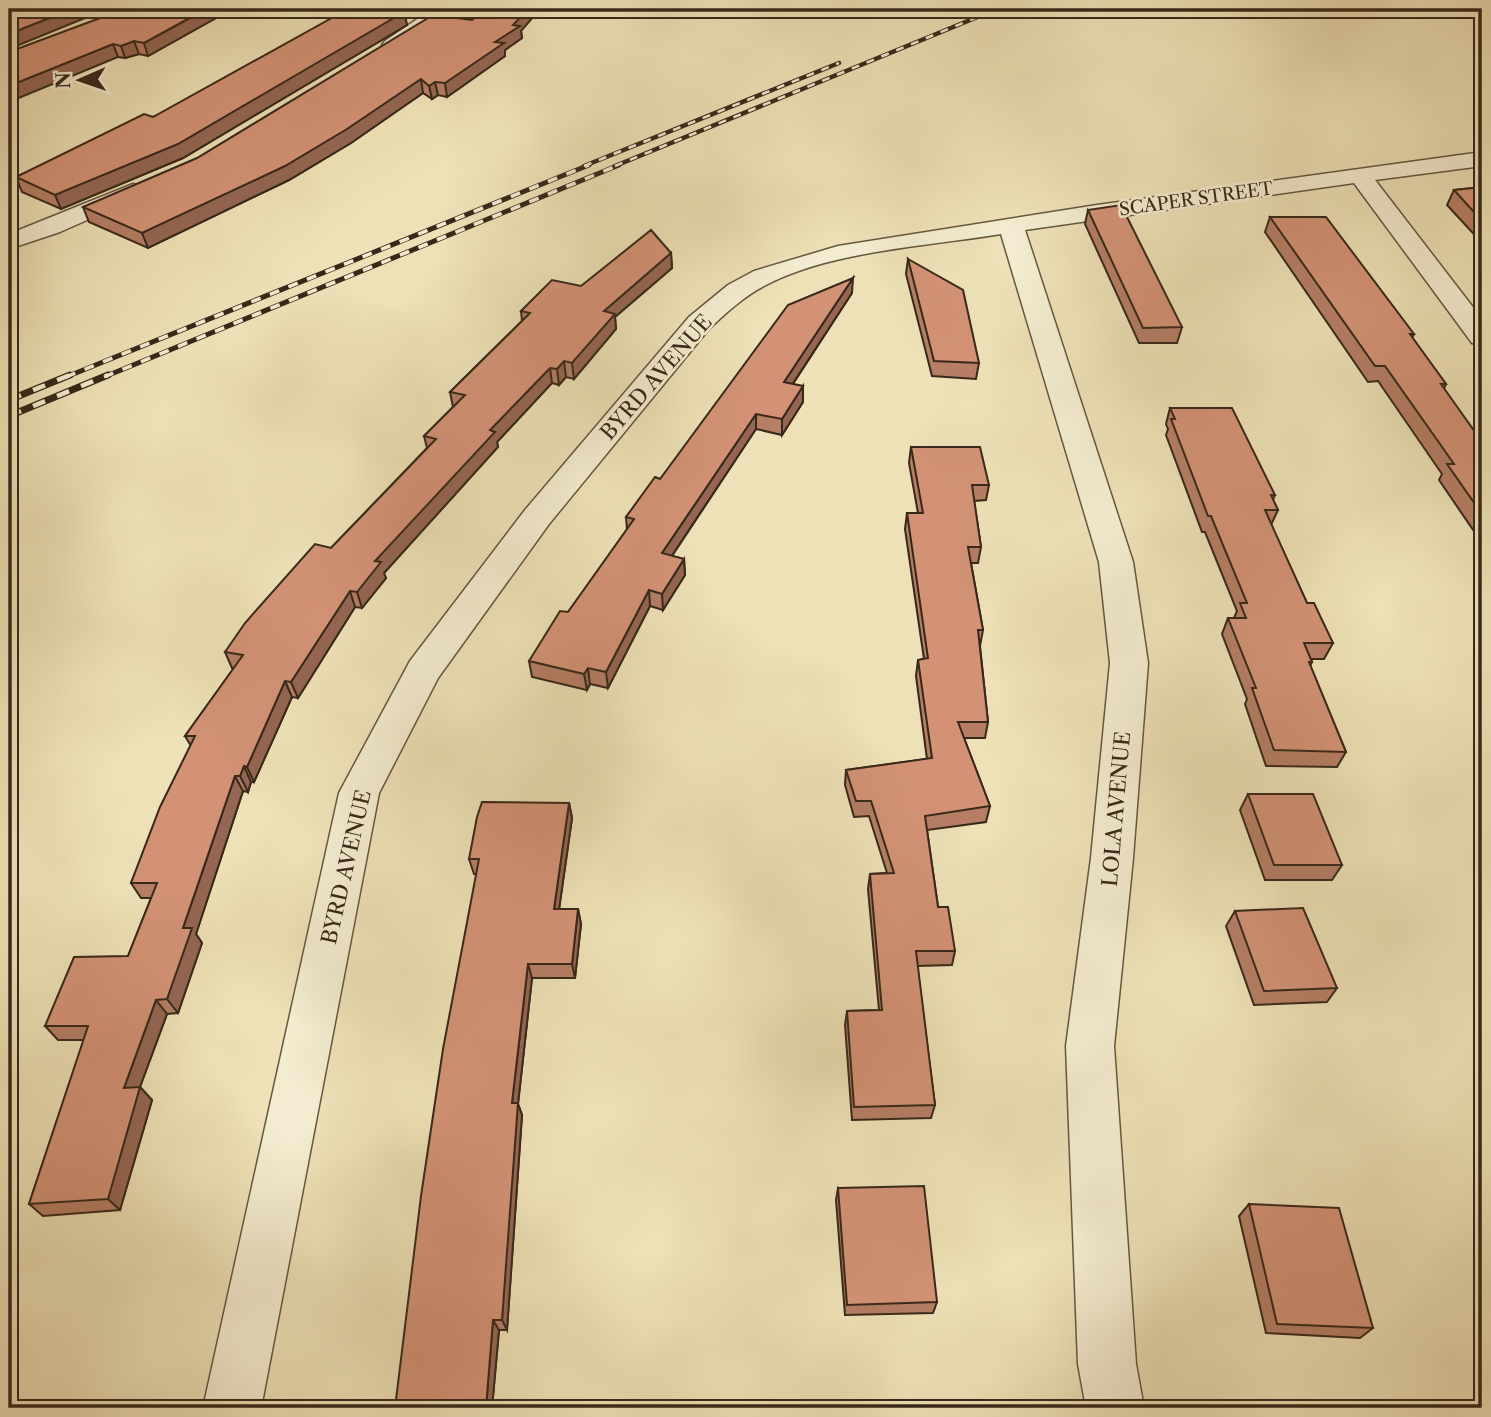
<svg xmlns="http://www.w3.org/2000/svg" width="1491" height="1417" font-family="'Libre Caslon Text',serif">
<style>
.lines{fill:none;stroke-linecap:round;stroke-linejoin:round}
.street-casing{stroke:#655640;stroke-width:3}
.street{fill:#f4ecd0;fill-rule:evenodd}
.rail-far2-casing{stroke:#372819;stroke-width:4.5}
.rail-far1-casing{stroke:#372819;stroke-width:5}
.rail-casing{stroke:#372819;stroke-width:7}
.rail-far2{stroke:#f4ecd0;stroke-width:2.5;stroke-dasharray:8;stroke-linecap:butt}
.rail-far1{stroke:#f4ecd0;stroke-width:3.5;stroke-dasharray:10;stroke-linecap:butt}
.rail{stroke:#f4ecd0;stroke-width:4.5;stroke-dasharray:13;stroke-linecap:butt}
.wall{fill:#b57e65;stroke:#372819;stroke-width:2}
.shaded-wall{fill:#946653;stroke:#372819;stroke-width:2}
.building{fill:#d39276;stroke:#372819;stroke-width:2}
.labels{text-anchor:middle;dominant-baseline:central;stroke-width:5;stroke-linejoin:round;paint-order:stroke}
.far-street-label{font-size:18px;fill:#372819;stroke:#f4ecd0}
.street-label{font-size:21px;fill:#372819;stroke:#f4ecd0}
</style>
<rect width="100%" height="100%" fill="#eee1b7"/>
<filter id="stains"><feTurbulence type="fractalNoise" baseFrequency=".00286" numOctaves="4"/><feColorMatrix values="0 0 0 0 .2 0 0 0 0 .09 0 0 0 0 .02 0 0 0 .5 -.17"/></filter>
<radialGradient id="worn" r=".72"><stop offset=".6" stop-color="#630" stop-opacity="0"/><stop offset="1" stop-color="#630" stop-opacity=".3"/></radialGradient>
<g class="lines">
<g class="street-casing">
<g id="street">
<path d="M432,9h21l-54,40h-14l-3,-4 3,-4z"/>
<path d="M1482,152v14l-107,14 107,139v26l-10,-2 -118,-160 -329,47 108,332 15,101 -15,195 -19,188 22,318 8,44h-58l-8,-44 -12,-318 25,-188 19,-195 -11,-101 -98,-328c-72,12 -173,17 -237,52 -21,11 -38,27 -55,43l-160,195 -111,154 -59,115 -118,615h-58l136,-615 71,-132 115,-151 164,-193 39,-32 26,-14 84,-25 259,-41z"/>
<path d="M133,184l8,2 4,5 -4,5 -81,36 -51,17v-15z"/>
</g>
</g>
<use href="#street" class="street"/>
<g class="rail-far2-casing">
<g id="rail-far2">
<path d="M584,166l255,-103"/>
<path d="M615,166l382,-157"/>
</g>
</g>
<g class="rail-far1-casing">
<g id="rail-far1">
<path d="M66,377l523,-212"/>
<path d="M104,377l515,-212"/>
</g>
</g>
<g class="rail-casing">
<g id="rail">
<path d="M9,400l61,-25"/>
<path d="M9,416l99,-41"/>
</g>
</g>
<use href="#rail-far2" class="rail-far2"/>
<use href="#rail-far1" class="rail-far1"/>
<use href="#rail" class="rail"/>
</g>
<g class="wall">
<path d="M116,9h116l-84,47 -9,-2 -14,4 -7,-1 -18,-39z"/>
<path d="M404,12l3,13 -224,133 -122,51 -39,-17 -6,-15 137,-60z"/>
<path d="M521,31l1,7 -17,12v6l-58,41 -9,-2 -6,4 -9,-6 -72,50 -62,37 -141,68 -59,-26 -6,-15z"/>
<path d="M1482,187v56l-35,-38 7,-15z"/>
<path d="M1088,210l94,117 -5,16h-38l-54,-119z"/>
<path d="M1270,217l144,117 -2,4 34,46 -2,5 38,53v101l-43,-63 3,-6 -64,-93 -10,1 -103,-150z"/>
<path d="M671,253l1,15 -57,49 1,12 -42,50 -8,-2 -7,8 -7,-2 -55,59 1,5 -114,126 2,5 -24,30 -7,-1 -57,91 -6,-1 -38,85h-3l-3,10 -5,-1 -47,143 6,9 -24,70 -11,1 -27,73 12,13 -32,110 -77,6 -14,-12 55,-164h-26l-13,-14 83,-70 23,-58h-10l-10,-15 60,-137 -6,-10 49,-68h-2l-7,-16 106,-104 96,-100 -3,-12 29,-29 -3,-15 72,-71 -1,-10 60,-25z"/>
<path d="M908,259l71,104 -3,16 -44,-3 -26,-102z"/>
<path d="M852,293l-59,91 10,18 -21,33 -26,-6 -84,127 12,3 1,16 -22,35 -13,-4 -42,82 -18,-4 -3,6 -55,-13 -3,-16 39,-49 59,-82 -1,-13 34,-38z"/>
<path d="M1170,408l105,87 -2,5 5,10 -7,15 36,78 26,40 -9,16h-13l1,3 -2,4 36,86 -9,15 -71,-1 -21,-62 2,-5 -25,-65 6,-16h6l3,-7 -32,-79h-3l-36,-97 2,-6 -2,-5z"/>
<path d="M911,447l78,38 -3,15 -12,1 7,46 -3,16h-7l12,67 -3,16 8,76 -3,16h-21l26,68 -4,16 -59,8 11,77 17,44 -3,14 -35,1 18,139 -4,13 -79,2 -7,-95 2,-14 32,-1 -11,-121 2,-15 17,-1 -18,-57 -15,1 -9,-32 1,-15 81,-11 -11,-83 2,-16 6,-1 -19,-130 2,-16h11l-9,-50z"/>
<path d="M1248,794l94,71 -10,15h-67l-25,-70z"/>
<path d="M569,803l3,15 -13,91h19l3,15 -6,54h-43l-14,126 4,11 -15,215h-8l-7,78 -16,-534h-2l-5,-15z"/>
<path d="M1235,911l102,77 -10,14 -73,3 -28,-79z"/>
<path d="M838,1188l99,114 -4,11 -88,2 -9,-115z"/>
<path d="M1249,1204l124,124 -13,10 -94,-5 -27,-117z"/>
</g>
<g class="shaded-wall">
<path d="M72,9h35l-98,40v-15z"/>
<path d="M206,9h26l-84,47 -4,-13z"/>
<path d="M528,9h12l-19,22 1,7 -17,12v6l-58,41 -2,-14 50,-41z"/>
<path d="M404,12l3,13 -224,133 -122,51 -6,-14z"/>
<path d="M134,41l5,13 -14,4 -4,-12z"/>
<path d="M113,44l5,13 -109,45v-16z"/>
<path d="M421,79l2,14 -72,50 -62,37 -141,68 -6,-15z"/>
<path d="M435,82l3,13 -6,4 -3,-13z"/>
<path d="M671,253l1,15 -57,49 1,12 -42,50 -2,-16 32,-52z"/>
<path d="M853,278l-1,15 -68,104v-15z"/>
<path d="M564,361l2,16 -7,8 -2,-16z"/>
<path d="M550,368l2,15 -55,59 1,5 -114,126 2,5 -24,30 -5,-16 18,-31 115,-131z"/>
<path d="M803,386v16l-21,33v-16z"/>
<path d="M756,414v15l-93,140 -1,-16z"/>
<path d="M684,559l1,16 -22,35 -1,-16z"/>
<path d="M649,590l1,16 -42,82 -2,-16z"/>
<path d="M350,591l5,16 -57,91 -7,-16z"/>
<path d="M588,668l2,16 -3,6 -3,-16z"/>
<path d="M285,681l7,16 -38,85 -7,-15z"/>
<path d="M244,766l7,16 -3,10 -8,-16z"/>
<path d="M235,776l8,15 -47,143 6,9 -24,70 -11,-14 16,-71z"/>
<path d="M569,803l3,15 -15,106 -3,-15z"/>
<path d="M578,909l3,15 -6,54 -3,-14z"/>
<path d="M528,964l4,14 -14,126 4,11 -15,215 -5,-10 10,-217z"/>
<path d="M156,1000l11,14 -27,73 12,13 -32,110 -12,-11 16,-111z"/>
<path d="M493,1320l6,10 -7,78h-6z"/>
</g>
<g class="building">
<path d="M9,9h63l-63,25z"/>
<path d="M116,9h90l-62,34 -10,-2 -13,5 -8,-2 -104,42v-34l91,-34z"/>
<path d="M348,9h27l29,3 -226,132 -123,51 -39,-18 128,-63 9,3z"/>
<path d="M483,9h45l-15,16 7,1 -25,16 9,1 -59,40 -10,-1 -6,4 -8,-7 -74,50 -62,37 -143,67 -59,-26 114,-49 236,-143 39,5z"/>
<path d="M1482,187v34l-28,-31z"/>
<path d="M1121,205l61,122 -39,1 -55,-118z"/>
<path d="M1270,217h56l88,117h-4l36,50h-5l41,58v72l-35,-50h7l-69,-98h-10z"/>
<path d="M651,230l20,23 -67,58 11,3 -43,49 -8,-2 -7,8 -7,-1 -60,62 5,2 -120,129 6,1 -24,30 -7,-1 -59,91 -6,-1 -38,86 -3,-1 -4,10h-5l-52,152h9l-25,71 -11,1 -32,88 16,-1 -32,112 -79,5 59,-178h-43l29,-69 54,-1 29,-73h-26l29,-76 35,-71h-10l58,-81 -18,-3 20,-29 70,-79 16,4 105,-109 -12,-3 41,-41 -15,-3 80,-79 -9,-2 31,-31 29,6z"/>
<path d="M908,259l55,31 16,73 -45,-2z"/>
<path d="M853,278l-69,104 19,4 -21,33 -26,-5 -94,139 22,6 -22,35 -13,-4 -43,82 -18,-4 -4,6 -55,-13 31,-50 8,1 66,-93 -8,-2 29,-40 5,2 128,-174z"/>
<path d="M1170,408h62l43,87h-4l7,15h-13l42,93h7l19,40h-29l8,19h-3l37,90 -72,-2 -22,-62h4l-28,-70h18l-6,-15h7l-36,-87h-3l-37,-97h4z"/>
<path d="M911,447h69l9,38h-17l9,62h-13l15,83h-5l10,92h-30l32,84 -65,10 13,91h10l7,44h-39l19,154 -81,2 -7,-96 35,-1 -12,-136 24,-1 -23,-72h-15l-10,-31 86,-12 -14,-98 10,-2 -21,-145h16z"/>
<path d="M1248,794h65l29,71h-68z"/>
<path d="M482,802l87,1 -15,106h24l-6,55h-44l-16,139h6l-16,217h-9l-7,88h-91l26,-212 22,-147 36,-190h-10l8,-42z"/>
<path d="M1303,908l34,80 -73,3 -29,-80z"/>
<path d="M924,1186l13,116 -90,3 -9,-117z"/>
<path d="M1249,1204l90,4 34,120 -96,-4z"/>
<path d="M1394,1406l1,2h-94z"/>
</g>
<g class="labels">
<g class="far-street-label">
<text transform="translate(1196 199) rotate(-8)">SCAPER STREET</text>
</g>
<g class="street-label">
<text transform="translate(656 377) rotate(-49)">BYRD AVENUE</text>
<text transform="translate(1116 809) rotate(-85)">LOLA AVENUE</text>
<text transform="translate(346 867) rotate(-77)">BYRD AVENUE</text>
</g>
</g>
<rect width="1491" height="1417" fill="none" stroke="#eee1b7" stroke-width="35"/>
<rect x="10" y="10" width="1470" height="1396" fill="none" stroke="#372819" stroke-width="3.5"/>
<rect x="18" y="18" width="1456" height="1382" fill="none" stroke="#372819" stroke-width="2"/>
<g transform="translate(80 80) rotate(268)" stroke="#f4ecd0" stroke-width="5" paint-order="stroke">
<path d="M0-5L12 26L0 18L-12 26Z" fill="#372819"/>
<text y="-10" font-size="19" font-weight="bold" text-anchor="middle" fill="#372819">N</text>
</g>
<rect width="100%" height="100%" filter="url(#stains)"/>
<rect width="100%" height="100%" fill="url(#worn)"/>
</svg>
